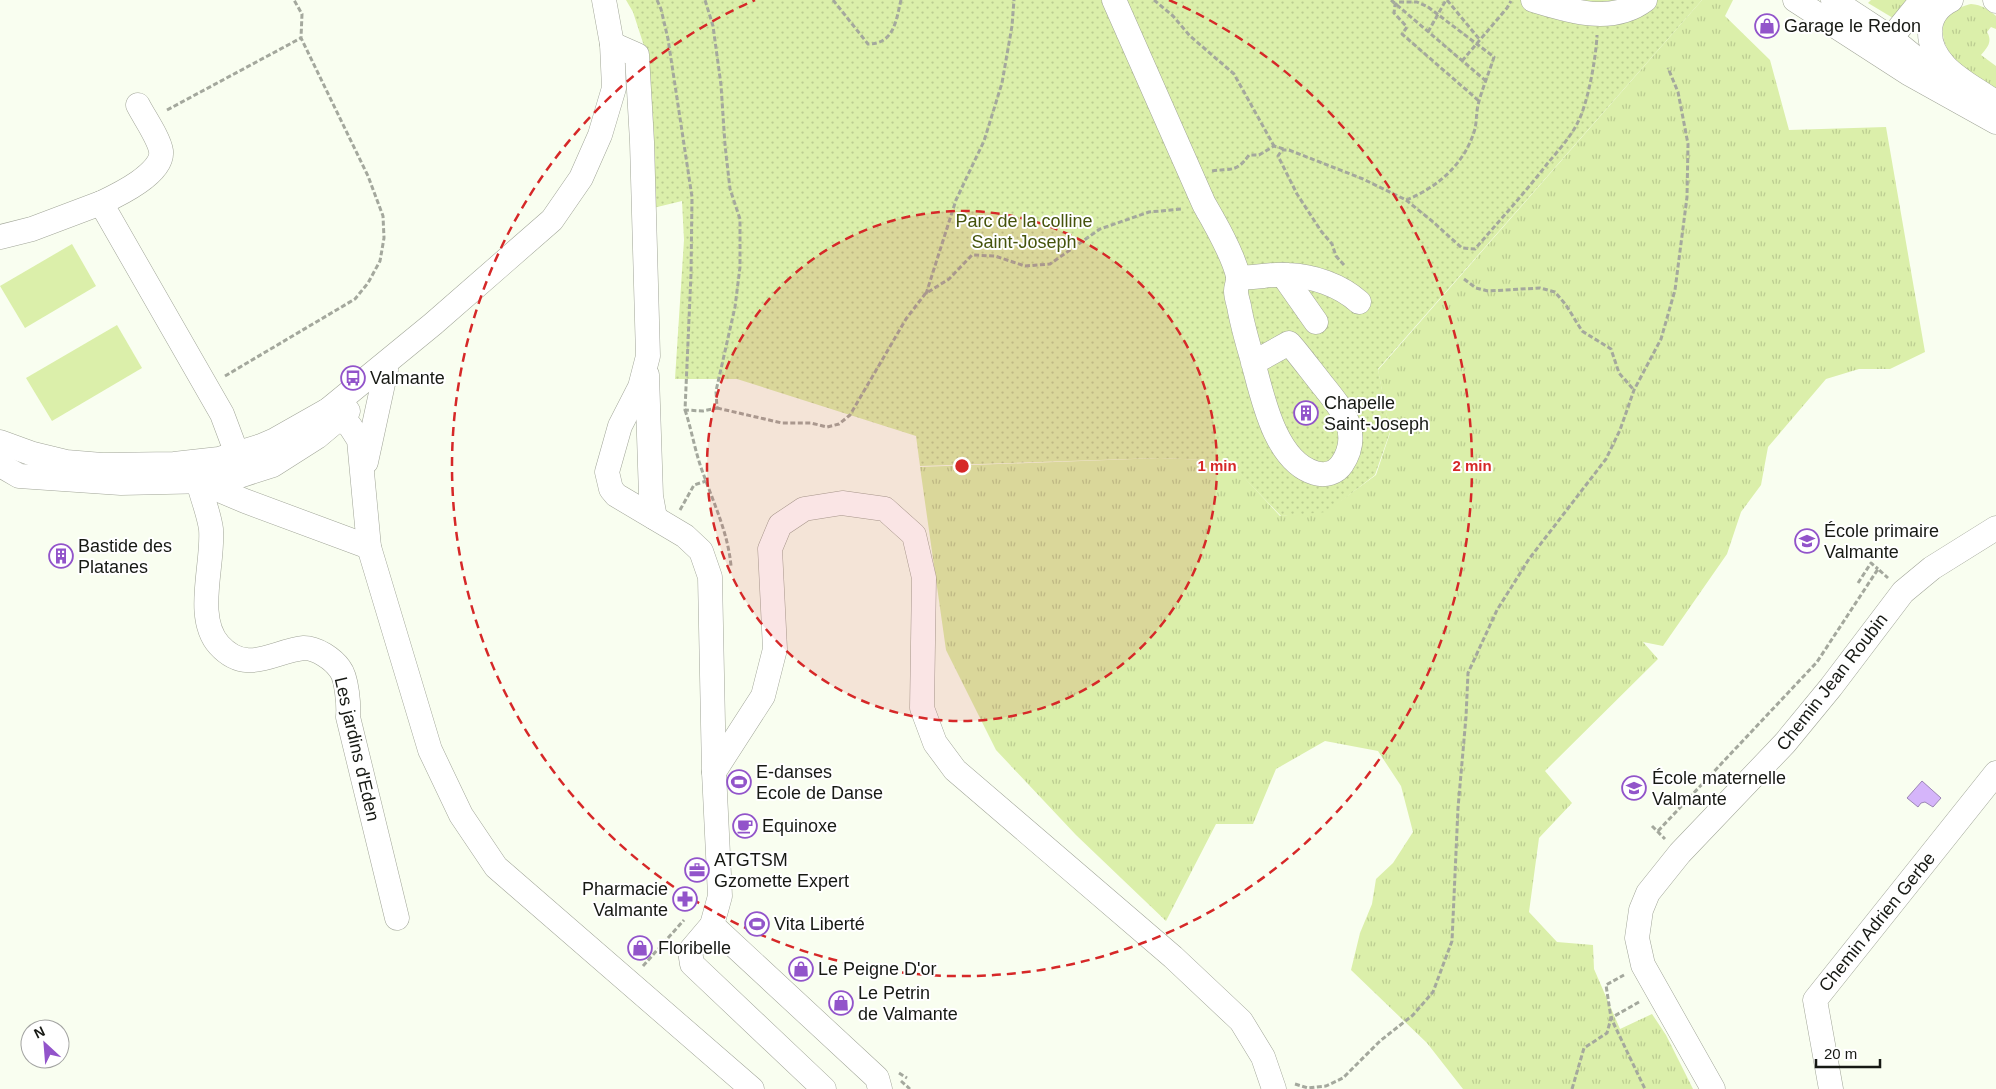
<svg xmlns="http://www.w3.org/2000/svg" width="1996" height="1089" font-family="Arial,sans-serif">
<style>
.grass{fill:url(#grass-tufts)}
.park{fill:url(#park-dots)}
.pitch{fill:#dbefaa}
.water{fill:#d5b5fa;stroke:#9c86b5}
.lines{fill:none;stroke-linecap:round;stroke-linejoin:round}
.minor-casing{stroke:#a1a598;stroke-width:25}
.path{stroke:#a4a89d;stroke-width:3;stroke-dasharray:5 2.5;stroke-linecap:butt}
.minor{stroke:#fff;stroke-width:24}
.ring{fill:none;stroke:#d62828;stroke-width:2.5;stroke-dasharray:9 6}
.labels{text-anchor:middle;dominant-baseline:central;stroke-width:4;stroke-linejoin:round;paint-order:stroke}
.poi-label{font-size:18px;fill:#171914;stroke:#fff;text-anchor:start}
.park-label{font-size:18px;fill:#45530c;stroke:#fff}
.street-label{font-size:18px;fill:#171914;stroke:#fff}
.centre{fill:#d62828;stroke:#fff;stroke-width:2.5}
.ring-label{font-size:15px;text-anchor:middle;font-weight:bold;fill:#d62828;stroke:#fff;stroke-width:4;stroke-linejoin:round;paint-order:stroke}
</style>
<defs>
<pattern id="grass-tufts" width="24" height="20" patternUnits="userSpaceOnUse" patternTransform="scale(1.25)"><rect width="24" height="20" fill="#dbefaa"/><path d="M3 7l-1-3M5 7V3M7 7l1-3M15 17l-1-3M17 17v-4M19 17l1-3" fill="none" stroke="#bbcc91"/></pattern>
<pattern id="park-dots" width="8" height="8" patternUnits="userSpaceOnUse" patternTransform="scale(1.25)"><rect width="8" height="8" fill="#dbefaa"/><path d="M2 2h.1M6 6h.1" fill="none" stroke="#bbcc91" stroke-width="1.8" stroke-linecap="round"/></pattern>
</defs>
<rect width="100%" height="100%" fill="#f9fef0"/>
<g class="grass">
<path d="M1702,0h31l-8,16 45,44 19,70 97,-3 39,225 -35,17h-31l-33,10 -58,68 -7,38 -20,27 -14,42 -64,92 -20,-4 15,17 -113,112 27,32 -33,35 -10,74 28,30 36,3 1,24 26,60 32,-15 14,21 27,54h-230l-36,-46 -76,-73 9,-37 12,-29 4,-25 17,-16 20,-31 -12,-46 -23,-35 -53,-10 -49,28 -23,55h-37l-50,97 -90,-86 -80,-85 -50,-100 -26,-183 240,-9 69,3 51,55 48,-6 48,-35 14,-42 -12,-63z"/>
<path d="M1871,0h38l-16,18 -25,-15z"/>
<path d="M1971,4c11,1 17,5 25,12v13l-5,-2 -4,5c6,10 0,16 -6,23l15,11v25c-21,-16 -56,-33 -53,-63 1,-15 16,-21 28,-24z"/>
</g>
<path class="park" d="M626,0h1076l-324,369 12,63 -15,43 -48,37 -46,4 -53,-55 -68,-3 -240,8 -4,-30 -179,-57h-62l9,-139 -2,-39 -29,7 -8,-159 -12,-37z"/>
<g class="pitch">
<path d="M72,244l24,42 -71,42 -25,-42z"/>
<path d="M117,325l25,43 -90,53 -26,-43z"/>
</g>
<path class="water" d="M1922,781l19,17 -8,9 -8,-5 -4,1 -3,4 -11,-9z"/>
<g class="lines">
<g class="minor-casing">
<g id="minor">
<path d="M1114,0l90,204c11,19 29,50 34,72 1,5 -2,10 -2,15 0,5 2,11 3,15 3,18 8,35 13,52 10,36 22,103 63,115 10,3 21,0 27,-9 21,-32 -1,-56 -21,-81 -8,-10 -17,-22 -26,-33l-6,-7 -36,20"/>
<path d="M1533,0c36,11 79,25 112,0"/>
<path d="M1795,0l113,73 88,49"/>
<path d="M1833,0l58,38 56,46"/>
<path d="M1951,0c-28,14 -26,45 -6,66 14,15 35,25 51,37"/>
<path d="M1995,0l1,1"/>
<path d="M612,44l25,11 5,87 6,214 -8,31 -20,39 -13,46 4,17 5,6 69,41 16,15 9,26 4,195 6,124 -8,29 -22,26 2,13 132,125"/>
<path d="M1878,46l13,-8 31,-38"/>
<path d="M138,105c6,12 21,33 23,46 3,22 -43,44 -60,52l121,211 15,40"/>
<path d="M0,237l32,-8 69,-26"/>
<path d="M1283,275l33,47"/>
<path d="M1238,277c17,2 33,-4 50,-2 25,1 52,10 71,27"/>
<path d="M647,375l4,121 4,22"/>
<path d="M328,410l22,16 9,14 10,107 61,203 31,65 35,52 256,222"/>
<path d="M0,442l33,12 33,8 36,3 72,-1 45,-5 42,-13 14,-6 53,-30 105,-86 119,-104 29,-42 19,-43 14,-47 -2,-44 -8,-44"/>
<path d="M366,462l20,-92"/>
<path d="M0,465l19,11 102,7 90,-2 28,-5 34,-11 44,-28 31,-26"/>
<path d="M198,481c4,16 11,33 13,48 3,35 -17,88 8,116 28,31 54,6 85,3 13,0 29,11 36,21 7,9 9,37 8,48l49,201"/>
<path d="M200,482l45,19 124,46"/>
<path d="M714,772l49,-76 12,-47 -5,-100 10,-24 24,-16 38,-6 43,6 29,26 10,43 -2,130 13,35 20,27 218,187 68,64 22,36 11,32"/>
<path d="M712,925l165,153 3,11"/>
<path d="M1713,1089l-70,-124 -6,-27 4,-28 7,-17 32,-40 105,-110 46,-56 72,-95 29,-24 64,-40"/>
<path d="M1831,1089l-16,-89 181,-227"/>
</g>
</g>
<g class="path">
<path d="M657,0l4,9 7,30 24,158 -1,77 -6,136 18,1 14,-3 -1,-17 19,-84 5,-40v-48l-10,-30 -5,-44 -4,-60 -8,-59 -8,-26"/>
<path d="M833,0l35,44c26,0 28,-23 33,-44"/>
<path d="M1154,0l19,16 17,20 44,38 40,72"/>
<path d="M1391,0l95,81"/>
<path d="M1447,0l33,40"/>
<path d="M1428,32l18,-32"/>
<path d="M1462,61l45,-53 4,-7"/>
<path d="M167,110l134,-72"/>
<path d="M1212,171c20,-3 24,2 37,-16h10l15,-9 10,3"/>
<path d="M1406,200l26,21 30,27 13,1c24,-28 49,-55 72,-85 10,-12 22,-25 30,-40 11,-20 19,-66 20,-89"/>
<path d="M1344,265l-8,-9 -4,-12 -11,-13 -24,-37 -19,-38 4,-6h7l74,29 43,21c31,-12 58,-36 68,-68 3,-9 2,-18 4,-27 4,-16 11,-32 16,-48l-66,-50 -11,-5h-19l-3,3 -1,8 13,14 -5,7 77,67"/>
<path d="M1464,279l12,9 12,3 52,-3 15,4 11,13 16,26 29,18 8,24 15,17"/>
<path d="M926,294l30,-94 28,-59 18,-58 10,-57 2,-26"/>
<path d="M225,376l130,-77 13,-16 12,-22 4,-23 -1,-22 -15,-40 -67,-138 1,-24 -8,-14"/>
<path d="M717,408l65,15h29l16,4 12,-3 11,-9 56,-96 19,-25 24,-15 23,-24 23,1 30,10 25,-2 50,-35 49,-17 33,-3"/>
<path d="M685,410c7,21 10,42 18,63 11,31 25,60 28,93"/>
<path d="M680,510l14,-25 12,-4"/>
<path d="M1858,583l13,-20 7,6"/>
<path d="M1652,826l13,13"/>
<path d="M1658,831l159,-169 61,-93 10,9"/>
<path d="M643,966l41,-46"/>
<path d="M1639,1002l-28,16 34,71"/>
<path d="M899,1073l8,5"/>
<path d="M901,1081l9,8"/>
<path d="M1295,1084l13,4 18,-2 17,-8 37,-37 33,-26 20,-23 19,-51 6,-133 8,-91 2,-44 29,-63 32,-51 77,-100 14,-29 14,-40 27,-51 14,-49 12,-93 1,-53 -10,-52 -10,-24"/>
<path d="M1572,1089l12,-41 23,-15 4,-15 -5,-33 18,-10"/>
</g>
<use href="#minor" class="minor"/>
</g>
<circle cx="962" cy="466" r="255" fill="#d62828" fill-opacity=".12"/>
<g class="ring">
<circle cx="962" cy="466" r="255"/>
<path d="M1169 0A510 510 0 1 1 755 0"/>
</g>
<defs>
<g id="shop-ring" transform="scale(1.25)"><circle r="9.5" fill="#fff" stroke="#9254ca" stroke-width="1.5"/><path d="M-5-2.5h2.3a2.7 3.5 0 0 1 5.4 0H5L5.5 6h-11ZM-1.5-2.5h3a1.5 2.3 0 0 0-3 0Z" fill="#9254ca"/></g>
<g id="bus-ring" transform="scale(1.25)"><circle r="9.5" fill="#fff" stroke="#9254ca" stroke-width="1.5"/><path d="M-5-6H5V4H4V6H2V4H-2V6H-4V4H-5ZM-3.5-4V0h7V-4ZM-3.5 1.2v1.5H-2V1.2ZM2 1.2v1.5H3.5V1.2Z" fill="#9254ca"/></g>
<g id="building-ring" transform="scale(1.25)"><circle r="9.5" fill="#fff" stroke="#9254ca" stroke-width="1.5"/><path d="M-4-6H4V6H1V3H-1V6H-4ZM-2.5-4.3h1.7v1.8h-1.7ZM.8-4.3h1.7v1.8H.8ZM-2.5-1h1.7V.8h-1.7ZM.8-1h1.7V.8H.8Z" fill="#9254ca"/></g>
<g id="school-ring" transform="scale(1.25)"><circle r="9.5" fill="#fff" stroke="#9254ca" stroke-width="1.5"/><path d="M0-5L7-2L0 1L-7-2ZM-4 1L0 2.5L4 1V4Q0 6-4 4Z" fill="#9254ca"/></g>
<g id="stadium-ring" transform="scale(1.25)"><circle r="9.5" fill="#fff" stroke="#9254ca" stroke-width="1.5"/><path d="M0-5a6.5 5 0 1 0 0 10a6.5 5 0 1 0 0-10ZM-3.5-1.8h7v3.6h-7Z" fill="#9254ca"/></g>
<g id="cafe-ring" transform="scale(1.25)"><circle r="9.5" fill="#fff" stroke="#9254ca" stroke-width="1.5"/><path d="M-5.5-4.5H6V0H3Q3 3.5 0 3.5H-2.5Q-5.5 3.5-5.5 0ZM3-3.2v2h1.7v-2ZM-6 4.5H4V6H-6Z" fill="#9254ca"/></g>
<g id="office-ring" transform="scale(1.25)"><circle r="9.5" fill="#fff" stroke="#9254ca" stroke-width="1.5"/><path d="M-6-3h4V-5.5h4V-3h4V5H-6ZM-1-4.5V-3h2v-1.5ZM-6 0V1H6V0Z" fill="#9254ca"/></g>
<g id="pharmacy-ring" transform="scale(1.25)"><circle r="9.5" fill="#fff" stroke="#9254ca" stroke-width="1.5"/><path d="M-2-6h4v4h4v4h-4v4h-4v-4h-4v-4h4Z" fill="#9254ca"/></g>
</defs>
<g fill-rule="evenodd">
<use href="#shop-ring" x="1767" y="26"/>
<use href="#bus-ring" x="353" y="378"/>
<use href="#building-ring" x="1306" y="413"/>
<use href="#school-ring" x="1807" y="541"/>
<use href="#building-ring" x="61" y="556"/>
<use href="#stadium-ring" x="739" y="782"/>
<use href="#school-ring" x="1634" y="788"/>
<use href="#cafe-ring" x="745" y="826"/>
<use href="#office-ring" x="697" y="870"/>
<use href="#pharmacy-ring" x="685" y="899"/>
<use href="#stadium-ring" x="757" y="924"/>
<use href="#shop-ring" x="640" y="948"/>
<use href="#shop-ring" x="801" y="969"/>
<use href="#shop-ring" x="841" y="1003"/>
</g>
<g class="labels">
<g class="poi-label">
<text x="1784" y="26">Garage le Redon</text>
<text x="370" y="378">Valmante</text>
<text x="1324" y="403">Chapelle<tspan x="1324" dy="21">Saint-Joseph</tspan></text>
<text x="1824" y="531">École primaire<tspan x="1824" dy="21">Valmante</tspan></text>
<text x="78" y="546">Bastide des<tspan x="78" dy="21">Platanes</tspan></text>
<text x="756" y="772">E-danses<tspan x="756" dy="21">Ecole de Danse</tspan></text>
<text x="1652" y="778">École maternelle<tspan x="1652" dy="21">Valmante</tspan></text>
<text x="762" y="826">Equinoxe</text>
<text x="714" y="860">ATGTSM<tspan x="714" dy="21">Gzomette Expert</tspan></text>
<text x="668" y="889" text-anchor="end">Pharmacie<tspan x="668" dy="21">Valmante</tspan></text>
<text x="774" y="924">Vita Liberté</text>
<text x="658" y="948">Floribelle</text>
<text x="818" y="969">Le Peigne D'or</text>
<text x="858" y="993">Le Petrin<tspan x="858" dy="21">de Valmante</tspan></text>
</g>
<g class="park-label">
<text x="1024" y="221">Parc de la colline<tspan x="1024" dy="21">Saint-Joseph</tspan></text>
</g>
<g class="street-label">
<text transform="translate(1832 682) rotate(-52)">Chemin Jean Roubin</text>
<text transform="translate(357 749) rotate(77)">Les jardins d'Eden</text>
<text transform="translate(1877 922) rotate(-51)">Chemin Adrien Gerbe</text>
</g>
</g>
<circle cx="962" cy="466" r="8" class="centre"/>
<g class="ring-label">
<text x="1217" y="471">1 min</text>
<text x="1472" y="471">2 min</text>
</g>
<g transform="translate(45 1044) rotate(334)"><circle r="24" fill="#ffffff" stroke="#a2a3a1"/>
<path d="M0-4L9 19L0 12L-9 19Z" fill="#9254ca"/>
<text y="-8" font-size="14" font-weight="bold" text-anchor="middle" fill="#171914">N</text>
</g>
<path d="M1816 1059v8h64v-8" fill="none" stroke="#171914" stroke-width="2.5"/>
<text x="1824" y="1059" font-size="15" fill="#171914" stroke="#ffffff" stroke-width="4" paint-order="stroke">20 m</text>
</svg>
